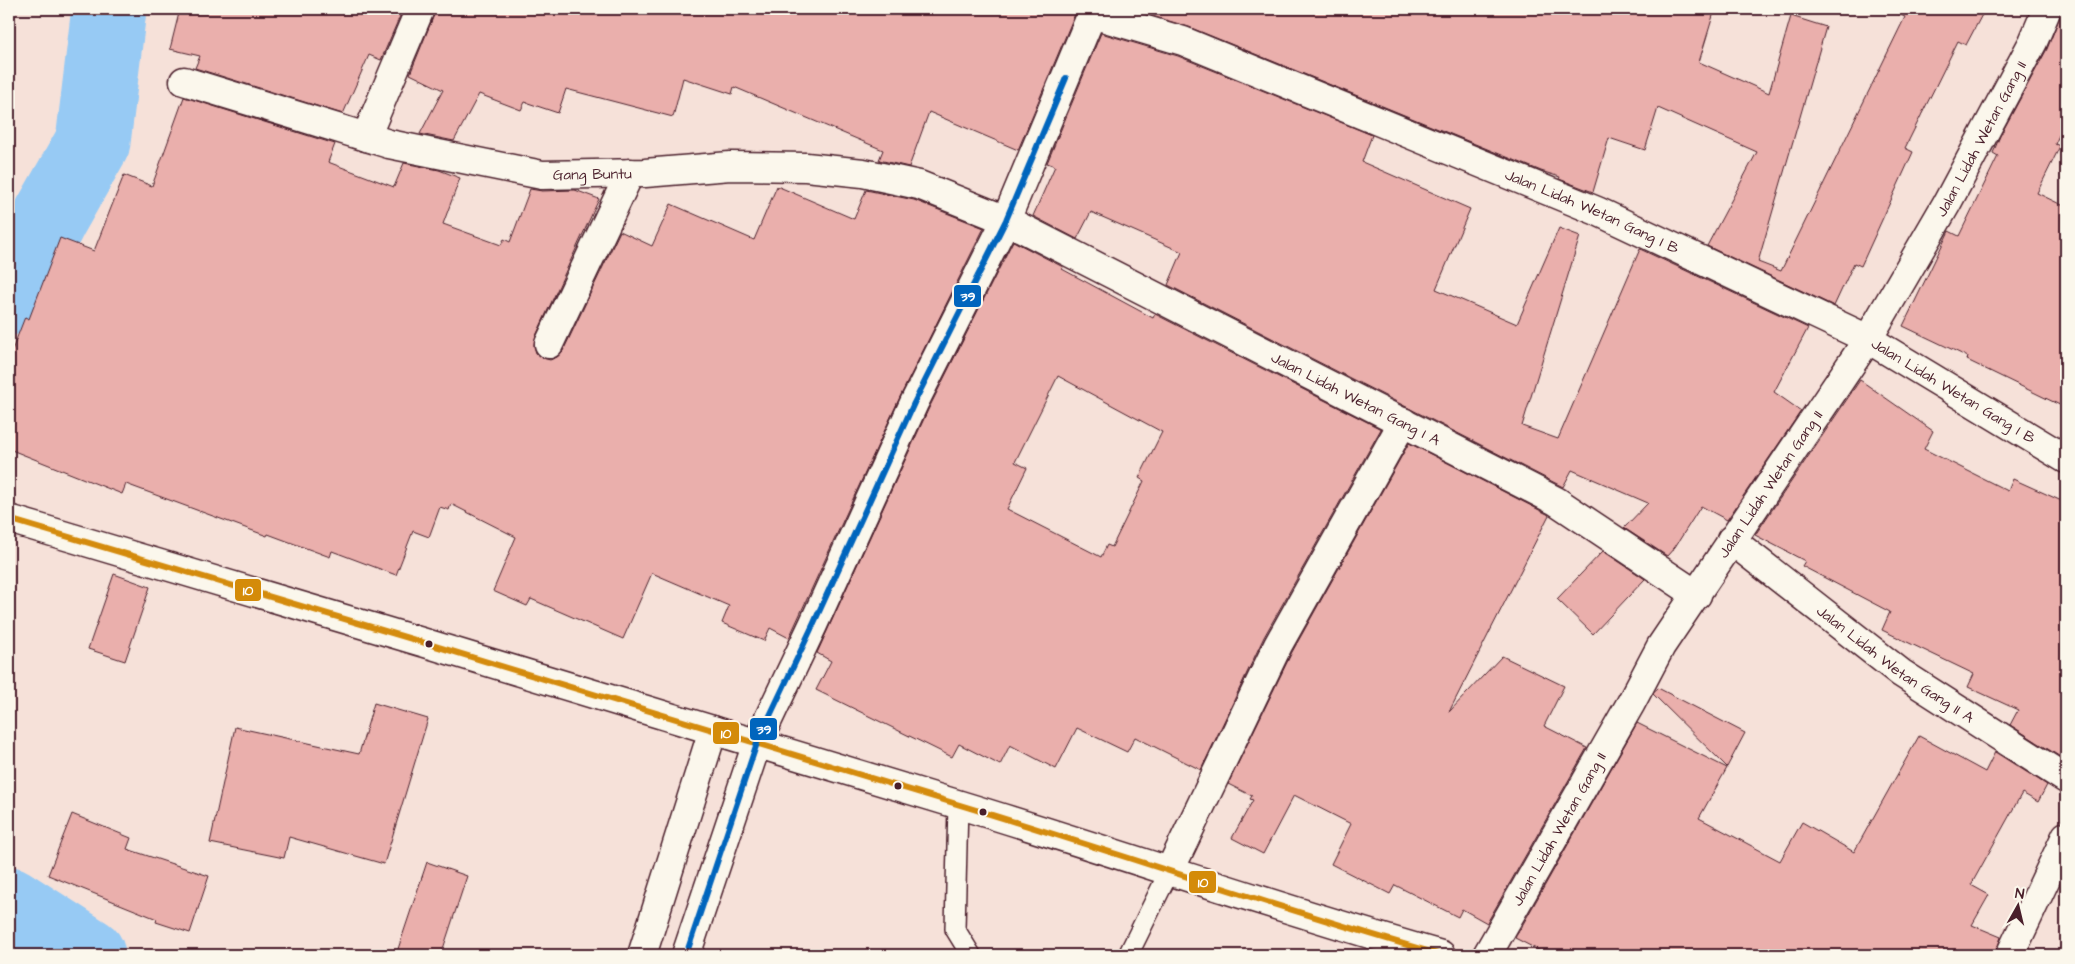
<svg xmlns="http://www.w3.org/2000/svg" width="2075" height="964" font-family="'Architects Daughter',sans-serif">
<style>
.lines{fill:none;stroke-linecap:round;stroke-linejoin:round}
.river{stroke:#97caf4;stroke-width:75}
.building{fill:#eaafac;stroke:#4a1f2b;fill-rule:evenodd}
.lane-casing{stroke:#4a1f2b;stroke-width:22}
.street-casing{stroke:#4a1f2b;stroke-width:31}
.secondary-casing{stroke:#4a1f2b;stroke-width:31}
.lane{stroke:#fbf7ec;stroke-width:19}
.street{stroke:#fbf7ec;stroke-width:28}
.secondary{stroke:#fbf7ec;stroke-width:28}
.bus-1-casing{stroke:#fbf7ec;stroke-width:10}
.bus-2-casing{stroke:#fbf7ec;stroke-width:10}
.bus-1{stroke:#d48b09;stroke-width:6}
.bus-2{stroke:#0065bd;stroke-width:6}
.bus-dot{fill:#4a1f2b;stroke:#fbf7ec;stroke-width:2}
.labels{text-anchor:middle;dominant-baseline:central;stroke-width:4;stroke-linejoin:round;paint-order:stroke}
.street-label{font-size:15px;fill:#4a1f2b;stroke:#fbf7ec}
.line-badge{stroke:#fbf7ec;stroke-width:2}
.badge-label{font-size:14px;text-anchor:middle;font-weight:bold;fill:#fff}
</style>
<rect width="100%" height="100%" fill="#f6e1d9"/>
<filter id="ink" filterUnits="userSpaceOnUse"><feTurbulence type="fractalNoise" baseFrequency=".02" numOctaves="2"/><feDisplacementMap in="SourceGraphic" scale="10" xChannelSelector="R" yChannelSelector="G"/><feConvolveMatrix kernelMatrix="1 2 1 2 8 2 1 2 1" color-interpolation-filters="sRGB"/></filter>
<g filter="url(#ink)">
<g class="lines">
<g class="river">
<path d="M9,298l42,-82 42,-74 16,-133"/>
<path d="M9,904l79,51"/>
</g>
</g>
<g class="building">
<path d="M180,9h223l-22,51 -12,-5 -26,59 -148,-46 5,-12 -30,-7z"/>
<path d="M435,9h642l-59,141 -89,-38 -20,55 -30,-7 4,-10 -149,-63 -2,7 -49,-16 -10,39 -107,-28 -8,24 -33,-11 -4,8 -42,-16 -25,47 -34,-7 23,-44 -33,-16 24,-59z"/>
<path d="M1129,9h586l-16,53 70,31 22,-77 35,11 -68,235 23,9 124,-254 -18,-8h98l-19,36 -8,-4 -53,107 8,4 -52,114 -7,-3 -20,43 -127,-60 50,-94 -99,-44 -13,42 -36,-12 -16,54 -34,-13 1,-2 -19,-6 -352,-144z"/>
<path d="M2063,9h3v111l-11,24 5,2 -23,47 29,14v201l-99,-48 1,-3 -65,-31 46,-95 10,5 39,-80 -5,-3 7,-17 47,-87z"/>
<path d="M1101,33l77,23 194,79 -10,27 108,47 -34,80 81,35 42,-96 21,8 -58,190 36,13 82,-190 168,79 -34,64 27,19 -74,109 -26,-14 -26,41 -8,9 -43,-28 24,-25 -76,-33 -9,17 -395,-202 14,-33 -91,-40 -14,27 -44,-23 22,-50 -8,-3z"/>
<path d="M184,97l151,47 -7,18 66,25 10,-24 35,7 21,8 -17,46 58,21 3,-6 6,3 20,-53 12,2 33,-1 24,9 -64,139 -1,8 2,7 7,5 7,2 7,-3 6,-6 57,-120 32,15 19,-42 83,36 23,-54 77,33 12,-29 48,10 70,28 -84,169 -111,241 -19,-10 -6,13 -42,-18 7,-17 -77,-33 -29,66 -92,-40 -4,7 -34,-15 23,-54 -65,-33 -2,6 -9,-3 -11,30 -16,-6 -17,44 -64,-24 -2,6 -62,-23 -1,2 -141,-52 -4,10 -113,-45v-91l16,-41 4,2 31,-81 34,13 30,-76 28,11z"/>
<path d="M1013,241l50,26 -1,2 91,49 2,-4 226,115 -117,208 -63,133 -66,-33 -8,15 -50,-24 -21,41 -46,-24 -10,20 -41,-21 -7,13 -136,-67 15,-29 -14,-8 111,-243zM1058,376l104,56 -23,46 5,3 -32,66 -5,-2 -6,12 -94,-48 20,-41 -12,-6z"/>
<path d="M1860,380l73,51 -9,18 84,42 5,-12 53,24v247l-4,8 -52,-33 8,-15 -50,-23 6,-13 -92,-44 8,-18 -88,-46 3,-5 -50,-26z"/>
<path d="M1409,443l140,72 -100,197 53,-56 62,30 -20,40 43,22 -100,175 -25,-14 -4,8 -63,-32 -5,9 -59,-30 20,-40 -57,-29 -31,59 -31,-16 21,-38 -3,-1 2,-3 -24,-12 64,-132z"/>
<path d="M1603,551l42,28 -52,55 -36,-35z"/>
<path d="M114,574l36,13 -25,74 -37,-12z"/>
<path d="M1658,688l87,45 -18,34 -74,-73z"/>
<path d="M374,703l54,16 -44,145 -95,-27 -5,21 -74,-15 25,-116 124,27z"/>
<path d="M1637,723l90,45 -28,50 81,43 22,-39 52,30 65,-116 66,36 10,-20 52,33 -9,17 -16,-9 -51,92 18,10 -17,30 29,12 -6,18h-447l-33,-17z"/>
<path d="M72,814l59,24 -4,11 82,27 -19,57 -34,-11 1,-3 -109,-44z"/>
<path d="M427,862l40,14 -26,79h-45z"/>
</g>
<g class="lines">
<g class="lane-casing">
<g id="lane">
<path d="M958,804l-3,125 16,26"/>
<path d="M1128,955l42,-85"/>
</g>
</g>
<g class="street-casing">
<g id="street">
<path id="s1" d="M1092,14l91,27 414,170 271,128 198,120"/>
<path id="s2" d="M184,81l205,63 153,31 103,-2 85,-7 76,1 57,6 56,12 87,35 550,281 141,94"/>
<path d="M366,137l54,-128"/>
<path d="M549,344l81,-171"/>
<path id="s3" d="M1731,540l170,133 165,106"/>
<path d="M1170,870l108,-225 125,-223"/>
<path d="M642,955l71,-225"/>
<path d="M686,955l71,-212 56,-118 101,-222 92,-183 88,-211"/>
<path id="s4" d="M1487,955l144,-252 30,-57 207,-307 79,-136 86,-161 14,-33"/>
<path d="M2010,955l56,-119"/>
</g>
</g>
<g class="secondary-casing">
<path id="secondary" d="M9,519c317,95 635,188 951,286 161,49 320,104 481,150"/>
</g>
<use href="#lane" class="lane"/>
<use href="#street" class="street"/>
<use href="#secondary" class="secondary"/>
<g class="bus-1-casing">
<path id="bus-1" d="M9,519c317,95 635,188 951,286 161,49 320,104 481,150"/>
</g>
<g class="bus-2-casing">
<path id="bus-2" d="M686,955l71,-212 56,-118 101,-222 92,-183 60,-142"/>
</g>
<use href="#bus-1" class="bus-1"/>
<use href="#bus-2" class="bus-2"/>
</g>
</g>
<g class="bus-dot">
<circle cx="429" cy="644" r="4.5"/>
<circle cx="898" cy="786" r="4.5"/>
<circle cx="983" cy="812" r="4.5"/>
</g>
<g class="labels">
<g class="street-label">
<text stroke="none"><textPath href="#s4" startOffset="955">Jalan Lidah Wetan Gang II</textPath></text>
<text stroke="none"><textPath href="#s2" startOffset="421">Gang Buntu</textPath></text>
<text stroke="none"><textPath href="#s1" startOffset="538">Jalan Lidah Wetan Gang I B</textPath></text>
<text stroke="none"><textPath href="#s1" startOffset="942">Jalan Lidah Wetan Gang I B</textPath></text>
<text stroke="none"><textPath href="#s2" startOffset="1236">Jalan Lidah Wetan Gang I A</textPath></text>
<text stroke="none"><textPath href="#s4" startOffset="550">Jalan Lidah Wetan Gang II</textPath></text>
<text stroke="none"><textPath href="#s3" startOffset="206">Jalan Lidah Wetan Gang II A</textPath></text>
<text stroke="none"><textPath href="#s4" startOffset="145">Jalan Lidah Wetan Gang II</textPath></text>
</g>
</g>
<g class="line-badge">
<rect x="953" y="284" width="29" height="24" rx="5" fill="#0065bd"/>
<rect x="234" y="578" width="28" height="24" rx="5" fill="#d48b09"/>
<rect x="749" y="717" width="29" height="24" rx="5" fill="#0065bd"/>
<rect x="712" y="721" width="28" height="24" rx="5" fill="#d48b09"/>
<rect x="1188" y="870" width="29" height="24" rx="5" fill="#d48b09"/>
</g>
<g class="badge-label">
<text x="968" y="301">39</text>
<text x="248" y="595">10</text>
<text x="764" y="734">39</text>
<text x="726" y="738">10</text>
<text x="1203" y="887">10</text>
</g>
<rect width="2075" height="964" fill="none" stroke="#fbf7ec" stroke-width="30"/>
<rect x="15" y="15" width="2045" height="934" fill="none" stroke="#4a1f2b" stroke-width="2" filter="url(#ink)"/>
<g transform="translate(2018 906) rotate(8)" stroke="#fbf7ec" stroke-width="4" paint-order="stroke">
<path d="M0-4L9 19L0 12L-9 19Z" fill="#4a1f2b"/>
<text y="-8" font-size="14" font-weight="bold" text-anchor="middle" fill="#4a1f2b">N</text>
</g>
</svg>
